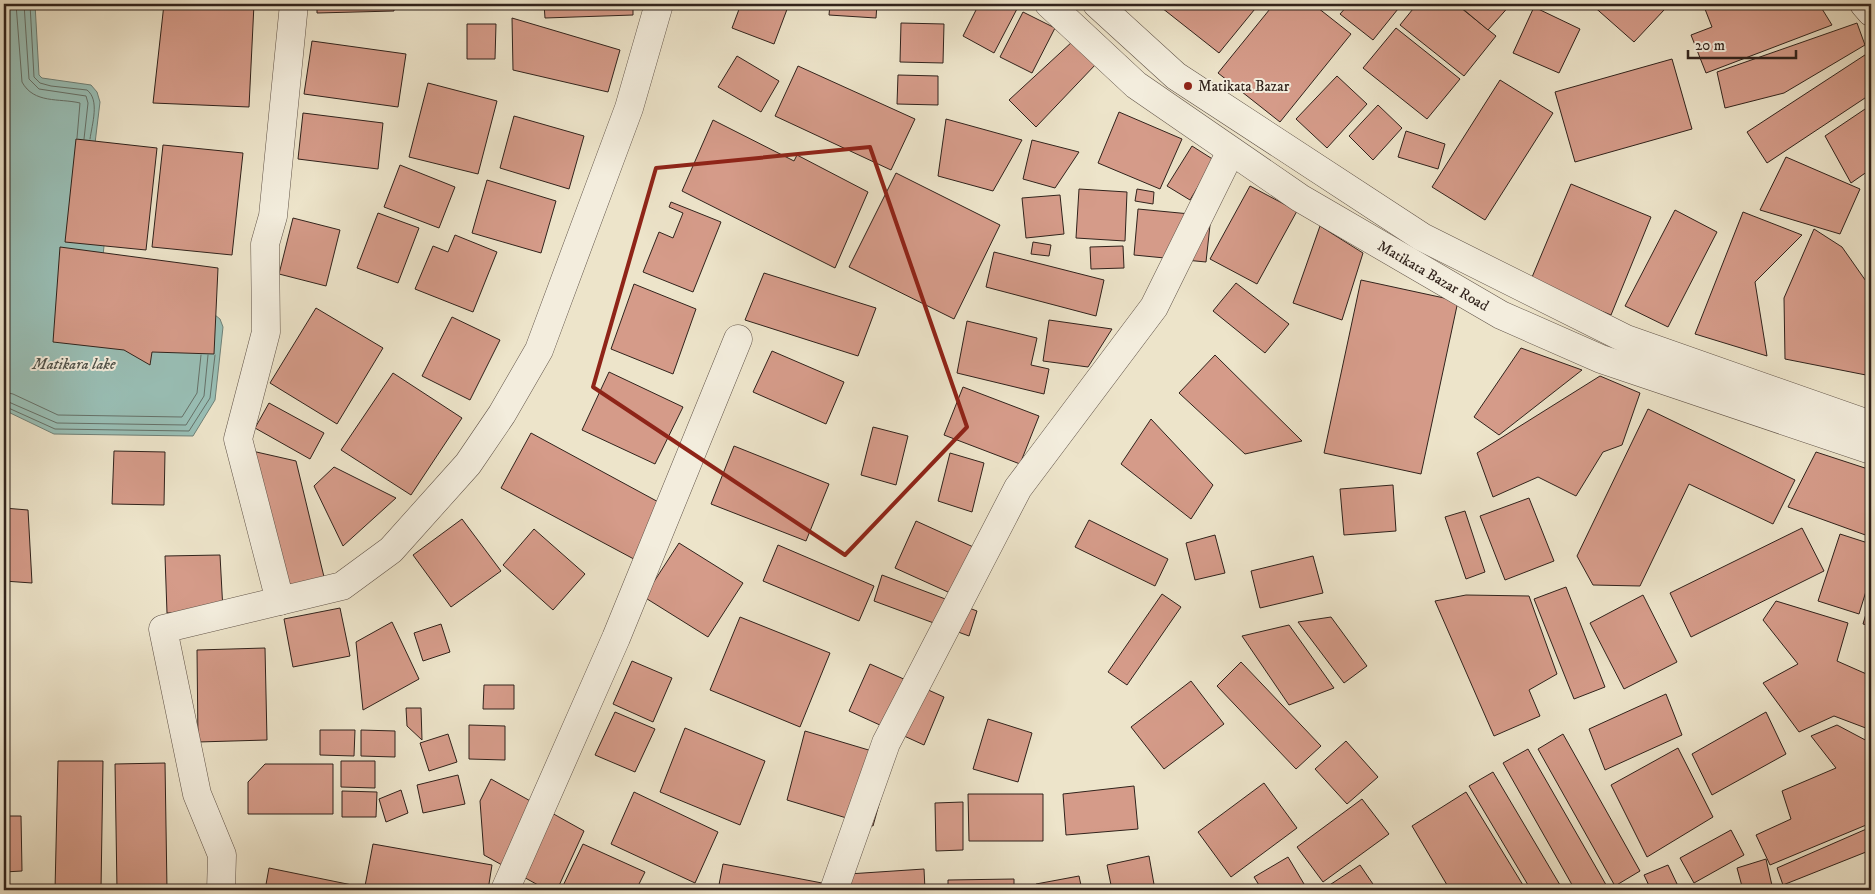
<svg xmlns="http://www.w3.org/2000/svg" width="1875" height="894" font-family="'IM FELL DW Pica',serif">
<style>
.water{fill:#99bfb6;stroke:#6f8178}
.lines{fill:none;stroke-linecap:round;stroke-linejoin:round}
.shore{stroke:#657169;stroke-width:1}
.building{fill:#d59b89;stroke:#31231c}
.street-casing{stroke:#605348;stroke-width:29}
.secondary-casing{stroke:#31231c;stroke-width:29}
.street{stroke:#f3eddd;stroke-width:28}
.secondary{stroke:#f3eddd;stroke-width:28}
.marked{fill:none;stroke:#8f2418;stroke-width:4;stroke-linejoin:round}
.poi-dot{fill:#8f2418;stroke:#f3eddd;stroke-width:2}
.labels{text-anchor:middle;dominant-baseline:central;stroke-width:4;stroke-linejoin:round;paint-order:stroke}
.poi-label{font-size:15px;fill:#31231c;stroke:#f3eddd;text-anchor:start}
.street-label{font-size:15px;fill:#31231c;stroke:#f3eddd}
.water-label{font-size:16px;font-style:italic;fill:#50524a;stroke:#f3eddd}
</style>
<rect width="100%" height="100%" fill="#ede4ca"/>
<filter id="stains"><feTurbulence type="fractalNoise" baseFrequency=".004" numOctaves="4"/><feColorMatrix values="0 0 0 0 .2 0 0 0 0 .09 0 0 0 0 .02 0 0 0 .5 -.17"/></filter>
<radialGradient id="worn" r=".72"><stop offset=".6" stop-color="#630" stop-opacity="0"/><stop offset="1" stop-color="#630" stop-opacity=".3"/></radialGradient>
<path class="water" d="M4,4h31l4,71 3,3 49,7 6,7 3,10 -12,99 17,35 -5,50 115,29 5,4 3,8 -8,73 -22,36 -139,-2 -50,-24z"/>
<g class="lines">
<g class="shore">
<path d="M16,4l6,78c12,22 37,16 58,21l-3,35"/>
<path d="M24,4l5,75 10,10 47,7 2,7 -4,36"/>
<path d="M30,4l4,73 6,6 11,3 36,4c13,10 5,34 3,49"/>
<path d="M4,392l9,2 45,21 124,2 15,-24 4,-38"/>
<path d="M4,400l53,23 129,2 18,-29 4,-41"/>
<path d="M4,406l51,23 134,2 21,-33 5,-43"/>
</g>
</g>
<g class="building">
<path d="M164,4h90l-5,103 -96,-4z"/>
<path d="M317,4h77v7l-77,2z"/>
<path d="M544,4h89v11l-88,3z"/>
<path d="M741,4h48l-15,40 -42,-16z"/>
<path d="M830,4h47l-1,14 -47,-3z"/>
<path d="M979,4h32l7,3 -24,46 -31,-17z"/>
<path d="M1166,4h93l-40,49 -57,-45z"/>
<path d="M1274,4h39l38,30 -71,88 -62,-49z"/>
<path d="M1349,4h53l-29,36 -33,-26z"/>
<path d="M1417,4h39l40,32 -32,40 -64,-51z"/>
<path d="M1457,4h54l-23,26z"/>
<path d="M1591,4h66l7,6 -30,32z"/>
<path d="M1703,4h116l13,21 -126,48 -15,-38 21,-8z"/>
<path d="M1534,7l46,22 -21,44 -46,-20z"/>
<path d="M1023,12l32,16 -23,45 -32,-16z"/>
<path d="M512,18l108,32 -12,42 -95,-22z"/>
<path d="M901,23l43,1 -1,39 -43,-1z"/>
<path d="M1857,23l8,22 -81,48 -59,15 -8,-36z"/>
<path d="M467,24h29l-1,35h-28z"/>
<path d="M1396,28l64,51 -33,40 -64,-51z"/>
<path d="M312,41l94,13 -8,53 -94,-13z"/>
<path d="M1073,41l24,22 -61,64 -27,-27z"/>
<path d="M1871,51v43l-104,69 -20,-31z"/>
<path d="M737,56l42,25 -18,31 -43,-25z"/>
<path d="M1672,59l20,70 -117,33 -20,-70z"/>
<path d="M798,66l117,53 -24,51 -116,-54z"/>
<path d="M898,75l40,1v29l-41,-1z"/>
<path d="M1337,76l30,28 -40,44 -31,-29z"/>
<path d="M1500,80l53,33 -68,107 -53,-33z"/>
<path d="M428,83l69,18 -19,73 -69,-17z"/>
<path d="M1378,105l24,23 -29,32 -24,-24z"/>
<path d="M1871,105v64l-20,14 -26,-47z"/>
<path d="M1119,112l63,27 -22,50 -62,-26z"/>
<path d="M303,113l80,10 -5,46 -80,-10z"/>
<path d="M514,116l70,20 -15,53 -69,-21z"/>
<path d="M946,119l76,21 -29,51 -55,-15z"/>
<path d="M713,120l81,41 3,-6 71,37 -33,76 -153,-77z"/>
<path d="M1406,131l39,13 -7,25 -40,-12z"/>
<path d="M76,139l81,9 -11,102 -81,-8z"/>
<path d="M1032,140l47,12 -24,36 -32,-9z"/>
<path d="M163,145l80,8 -11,102 -80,-8z"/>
<path d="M1192,146l22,14 -24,40 -23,-14z"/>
<path d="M1786,157l74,32 -20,45 -80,-24z"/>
<path d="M400,165l55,22 -16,41 -55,-21z"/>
<path d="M896,173l104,52 -46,94 -105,-52z"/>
<path d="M487,180l69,21 -15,52 -69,-20z"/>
<path d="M1571,184l80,33 -40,98 -81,-33z"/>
<path d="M1250,186l47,25 -40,73 -47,-25z"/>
<path d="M1079,189l48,3 -2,49 -49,-3z"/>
<path d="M1137,189l17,3 -1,12 -18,-3z"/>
<path d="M1060,195l4,39 -38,4 -4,-40z"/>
<path d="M671,202l50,20 -28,70 -50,-20 16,-40 14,6 10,-25 -14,-6z"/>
<path d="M1138,209l73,7 -5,46 -72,-7z"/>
<path d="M1675,210l42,22 -49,95 -43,-21z"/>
<path d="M1743,212l59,23 -47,47 12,74 -72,-22z"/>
<path d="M378,213l41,15 -21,55 -41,-15z"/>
<path d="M293,218l47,12 -14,56 -47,-12z"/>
<path d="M1320,226l43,27 -21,67 -49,-17z"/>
<path d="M1814,229l28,18 26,37 3,1v91l-86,-17 -1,-61z"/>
<path d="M455,235l42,17 -24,60 -58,-23 18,-43 15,6z"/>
<path d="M1033,242l18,3 -2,11 -18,-2z"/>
<path d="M1123,246l1,22 -33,1 -1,-22z"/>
<path d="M60,247l158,21 -4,86 -62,-2 -2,13 -26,-15 -71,-8z"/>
<path d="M994,252l110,28 -8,36 -110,-29z"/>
<path d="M764,273l112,35 -18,48 -113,-36z"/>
<path d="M1361,280l97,21 -37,173 -97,-21z"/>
<path d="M1236,283l53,41 -24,29 -52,-42z"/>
<path d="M634,284l62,25 -23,65 -62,-25z"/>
<path d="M316,308l67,40 -46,76 -67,-41z"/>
<path d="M452,317l48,23 -30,60 -48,-24z"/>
<path d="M1049,320l63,9 -24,38 -45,-6z"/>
<path d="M967,321l70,17 -6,27 18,4 -5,25 -87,-21z"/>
<path d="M1521,348l61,22 -83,65 -25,-18z"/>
<path d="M772,351l72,31 -18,42 -73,-32z"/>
<path d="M1215,355l87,86 -57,13 -66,-61z"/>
<path d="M609,372l74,35 -28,57 -73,-34z"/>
<path d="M393,373l69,45 -51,77 -70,-45z"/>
<path d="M1600,376l40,17 -18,52 -19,7 -27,44 -38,-19 -45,20 -16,-44z"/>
<path d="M963,387l76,29 -19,48 -76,-29z"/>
<path d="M269,403l55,30 -14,26 -55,-31z"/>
<path d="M1648,409l147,71 -22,44 -84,-40 -49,102 -47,-1 -16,-29z"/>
<path d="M1151,419l62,66 -22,34 -70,-55z"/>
<path d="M873,427l35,9 -12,49 -35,-10z"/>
<path d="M531,433l144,78 -30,54 -144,-77z"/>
<path d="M734,446l95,38 -23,57 -95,-37z"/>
<path d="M114,451l51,1 -1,53 -52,-1z"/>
<path d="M252,451l44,10 29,120 -38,11z"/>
<path d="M1816,452l55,18v67l-83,-30z"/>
<path d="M950,453l34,10 -12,49 -34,-11z"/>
<path d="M334,467l62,31 -53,48 -29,-60z"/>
<path d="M1393,485l3,46 -52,4 -4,-46z"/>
<path d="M1529,498l25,63 -49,19 -25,-64z"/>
<path d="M4,508l24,2 4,73 -28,-2z"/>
<path d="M1465,511l20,61 -19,7 -21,-62z"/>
<path d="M462,519l39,52 -50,36 -38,-52z"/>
<path d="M1089,520l79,39 -13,27 -80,-39z"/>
<path d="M916,521l75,34 -21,47 -75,-34z"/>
<path d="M1802,528l22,43 -133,66 -21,-44z"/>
<path d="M534,529l51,45 -32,36 -50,-45z"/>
<path d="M1840,534l31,10v31l-12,39 -41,-13z"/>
<path d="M1215,535l10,38 -30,7 -9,-37z"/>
<path d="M679,543l64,40 -35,54 -64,-40z"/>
<path d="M778,545l96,41 -15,35 -96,-40z"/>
<path d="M220,555l3,56 -56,2 -2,-57z"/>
<path d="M1313,556l10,37 -63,15 -9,-37z"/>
<path d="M882,575l95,36 -8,25 -95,-35z"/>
<path d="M1566,587l39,100 -31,12 -40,-100z"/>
<path d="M1162,594l19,13 -54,78 -19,-13z"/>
<path d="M1466,595l63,1 28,78 -28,16 11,26 -46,20 -59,-135z"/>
<path d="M1643,595l34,67 -53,27 -34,-66z"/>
<path d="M1871,597v29l-8,-2z"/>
<path d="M1776,601l72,22 -11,38 34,15v54l-37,-14 -35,16 -36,-49 35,-19 -35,-44z"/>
<path d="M340,608l10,48 -57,11 -9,-48z"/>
<path d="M740,617l90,36 -30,74 -90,-37z"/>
<path d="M1331,617l36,49 -23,17 -46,-61z"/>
<path d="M392,622l27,57 -56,31 -7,-68z"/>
<path d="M441,624l9,28 -27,9 -9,-28z"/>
<path d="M1289,625l45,63 -45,17 -47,-69z"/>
<path d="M265,648l2,92 -69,2 -1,-92z"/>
<path d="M632,661l40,17 -19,44 -40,-18z"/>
<path d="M1241,662l80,84 -25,23 -79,-83z"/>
<path d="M870,664l74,33 -20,48 -75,-34z"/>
<path d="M1191,681l33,43 -60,45 -33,-42z"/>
<path d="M484,685h30v24h-31z"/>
<path d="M1666,694l16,41 -77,35 -16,-41z"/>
<path d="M406,708h15l1,32 -15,-14z"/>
<path d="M615,712l40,17 -20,43 -40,-17z"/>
<path d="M1766,712l20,42 -74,41 -20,-41z"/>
<path d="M988,719l44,14 -14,49 -45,-13z"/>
<path d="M469,725l36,1v34l-36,-1z"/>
<path d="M1837,725l34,18v80l-101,42 -14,-30 35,-16 -9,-28 54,-23 -25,-32z"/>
<path d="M685,728l80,33 -25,64 -80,-33z"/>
<path d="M320,730h35l-1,26 -34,-1z"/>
<path d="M361,730l34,1v26l-34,-1z"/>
<path d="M805,731l87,26 -19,69 -86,-26z"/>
<path d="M448,734l9,28 -28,9 -9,-28z"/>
<path d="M1563,734l77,137 -25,15 -77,-137z"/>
<path d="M1346,741l32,36 -31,27 -32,-35z"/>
<path d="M1678,748l35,69 -66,40 -36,-72z"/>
<path d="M1528,749l81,141h-34l-72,-127z"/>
<path d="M58,761h45l-2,129h-46z"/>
<path d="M341,761h34v27l-34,-1z"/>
<path d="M165,763l2,127h-50l-2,-126z"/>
<path d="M265,764h68v50h-85v-32z"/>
<path d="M1493,772l70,118h-32l-62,-104z"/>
<path d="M458,775l7,29 -42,9 -6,-28z"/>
<path d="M491,779l93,52 -27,59h-10l-63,-35 -4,-54z"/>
<path d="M1264,783l33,45 -66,49 -33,-45z"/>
<path d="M1134,786l4,43 -72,6 -3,-41z"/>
<path d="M401,790l7,23 -22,9 -7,-23z"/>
<path d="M342,791l35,1 -1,25h-34z"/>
<path d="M634,792l84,40 -23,51 -84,-39z"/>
<path d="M1466,792l60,98h-76l-38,-64z"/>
<path d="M968,794h75v47h-74z"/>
<path d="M1362,799l27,35 -66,48 -26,-35z"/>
<path d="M963,802v48l-27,1 -1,-48z"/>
<path d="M4,816h17l1,55 -18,1z"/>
<path d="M1871,827v23l-88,35 -6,-17z"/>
<path d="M1731,830l13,25 -50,28 -14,-25z"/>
<path d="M373,844l119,21 -4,25h-99l-24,-4z"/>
<path d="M583,844l62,28 -9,18h-75z"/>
<path d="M1149,856l6,34h-43l-5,-25z"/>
<path d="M1288,857l19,32 -45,1 -8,-13z"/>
<path d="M1766,859l7,31h-30l-6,-22z"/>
<path d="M723,864l99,19 -1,7h-103z"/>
<path d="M1360,865l17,25h-55z"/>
<path d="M1668,865l10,21 -10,4h-17l-7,-15z"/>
<path d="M269,868l88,18 -1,4h-91z"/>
<path d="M924,869l1,21h-91l-1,-15z"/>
<path d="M1079,876l3,14h-45l-1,-6z"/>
<path d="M1014,879v11h-66v-10z"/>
</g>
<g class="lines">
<g class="street-casing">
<g id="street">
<path d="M1049,4l87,81 164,113 201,117 100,44 270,91"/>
<path d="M1097,4l79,72 246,161 204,102 245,86"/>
<path d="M280,601l-42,-162 28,-107 -1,-88 8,-28 21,-212"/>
<path d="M221,890l1,-35 -25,-61 -34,-165 179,-43 49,-36 77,-86 34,-50 37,-64 90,-242 30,-104"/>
<path d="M505,890l111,-252 122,-299"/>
<path d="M834,890l52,-147 132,-255 136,-181 77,-156"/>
</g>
</g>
<g class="secondary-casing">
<path id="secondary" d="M1864,4l7,8"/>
</g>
<use href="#street" class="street"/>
<use href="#secondary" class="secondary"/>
</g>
<path class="marked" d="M870,147l97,280 -122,128 -252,-168 63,-219z"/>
<circle class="poi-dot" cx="1188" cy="86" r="5"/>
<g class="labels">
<g class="poi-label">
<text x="1198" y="86">Matikata Bazar</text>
</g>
<g class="street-label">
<text transform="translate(1433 276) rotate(30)">Matikata Bazar Road</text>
</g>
<g class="water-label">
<text x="74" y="364">Matikara lake</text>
</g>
</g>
<rect width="1875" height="894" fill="none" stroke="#ede4ca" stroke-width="20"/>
<rect x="5" y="5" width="1865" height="884" fill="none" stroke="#31231c" stroke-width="2.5"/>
<rect x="10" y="10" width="1855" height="874" fill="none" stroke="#31231c"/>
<path d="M1688 50v8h108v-8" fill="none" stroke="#31231c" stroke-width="2.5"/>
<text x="1695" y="50" font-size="15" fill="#31231c" stroke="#f3eddd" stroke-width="4" paint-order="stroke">20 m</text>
<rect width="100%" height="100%" filter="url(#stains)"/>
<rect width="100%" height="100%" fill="url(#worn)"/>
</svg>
